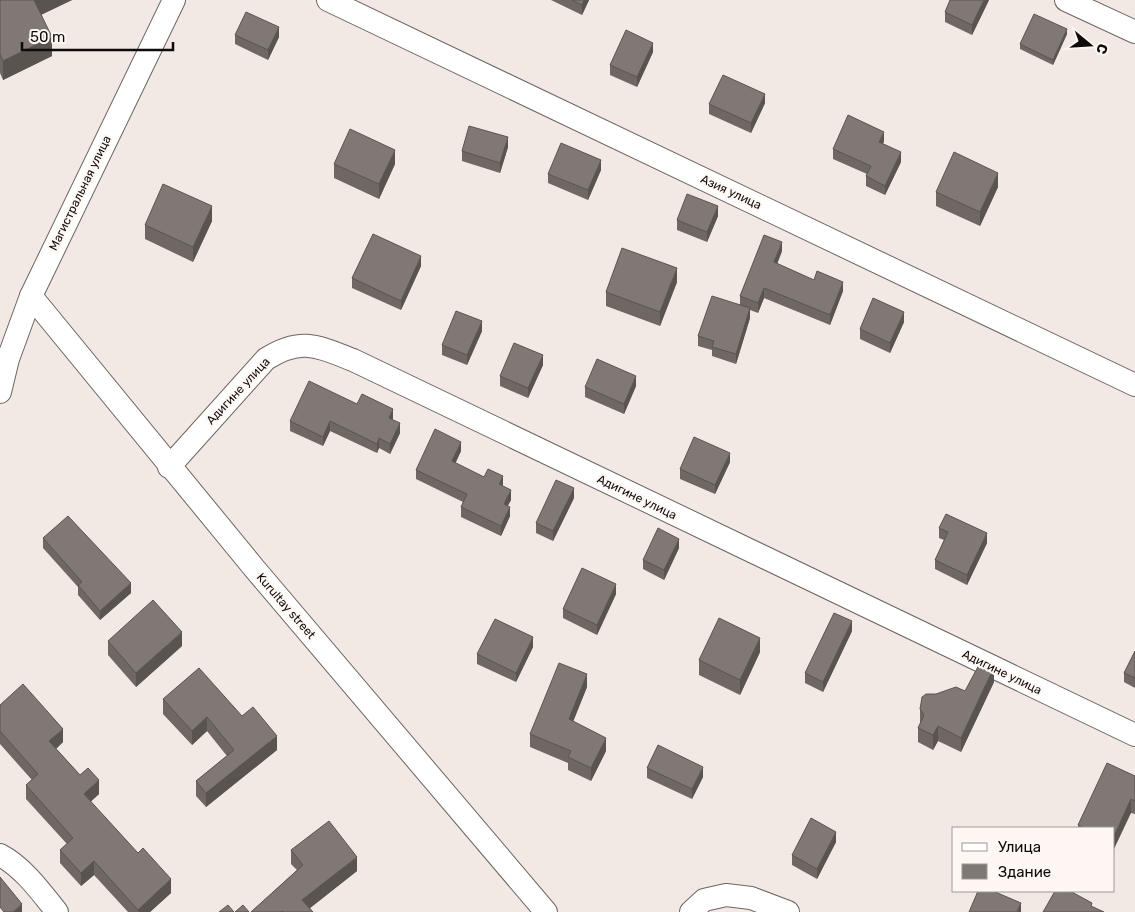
<svg xmlns="http://www.w3.org/2000/svg" width="1135" height="912" font-family="Rubik,sans-serif">
<style>
.lines{fill:none;stroke-linecap:round;stroke-linejoin:round}
.minor-casing{stroke:#6d6561;stroke-width:24}
.minor{stroke:#fff;stroke-width:22}
.wall{fill:#6e6764}
.shaded-wall{fill:#5a5451}
.building{fill:#807874;stroke:#5a5451}
.labels{text-anchor:middle;dominant-baseline:central;stroke-width:4.5;stroke-linejoin:round;paint-order:stroke}
.street-label{font-size:12px;fill:#0e0b0a;stroke:#fef7f3}
</style>
<rect width="100%" height="100%" fill="#f2e9e5"/>
<g class="lines">
<g class="minor-casing">
<g id="minor">
<path d="M328,0l807,385"/>
<path d="M1066,0l69,32"/>
<path d="M31,296l223,272 292,344"/>
<path d="M0,392l8,-33 23,-63 143,-296"/>
<path d="M169,467l97,-108c35,-22 51,-13 87,1l782,375"/>
<path d="M0,855c23,12 41,37 57,57"/>
<path d="M691,912l13,-12 22,-5 25,3 37,14"/>
</g>
</g>
<use href="#minor" class="minor"/>
</g>
<g class="wall">
<path d="M0,0h72l-31,15 11,41 -49,24 -3,-7z"/>
<path d="M551,0h38l-7,15z"/>
<path d="M989,0l-17,35 -27,-13v-10z"/>
<path d="M1067,34l-14,31 -33,-16v-5z"/>
<path d="M235,35l44,2 -11,23 -33,-16z"/>
<path d="M653,52l-16,35 -27,-12v-10z"/>
<path d="M765,103l-14,30 -42,-19v-10z"/>
<path d="M884,141l-1,3 18,18 -16,33 -19,-9v-10l1,-2 -34,-15v-10z"/>
<path d="M508,147l-8,26 -38,-12v-10z"/>
<path d="M334,164h61l-16,35 -45,-21z"/>
<path d="M601,170l-13,30 -40,-17v-9z"/>
<path d="M998,187l-18,39 -44,-20v-14z"/>
<path d="M718,216l-11,26 -30,-12v-10z"/>
<path d="M212,221l-19,41 -48,-23v-14z"/>
<path d="M782,251l-5,13 37,16 29,11 -13,34 -66,-27 -6,15 -8,-3v8l-14,46 -24,-8v-6l-14,-4v-10l42,-31v-9z"/>
<path d="M421,266l-20,44 -49,-22v-10z"/>
<path d="M677,282l-17,44 -54,-20v-14z"/>
<path d="M904,322l-14,31 -30,-14v-10z"/>
<path d="M482,331l-15,34 -25,-10v-10z"/>
<path d="M543,365l-15,33 -28,-12v-10z"/>
<path d="M636,386l-12,28 -39,-17v-10z"/>
<path d="M357,404l36,15 -1,1 8,13 -10,21 -11,-6 -2,5 -47,-22 -7,15 -33,-15v-10z"/>
<path d="M461,451l-6,12 48,23 8,14 -3,5 2,11 -9,20 -40,-19v-10l2,-5 -47,-23v-9z"/>
<path d="M730,462l-15,32 -35,-15v-10z"/>
<path d="M574,498l-21,43 -17,-8v-10z"/>
<path d="M939,528l48,15 -20,42 -32,-16v-9l9,-20 -5,-2z"/>
<path d="M43,538l88,55 -31,27 -22,-25v-8l-35,-39z"/>
<path d="M679,548l-15,32 -21,-11v-9z"/>
<path d="M616,594l-19,41 -34,-17v-9z"/>
<path d="M852,631l-29,61 -18,-9v-10z"/>
<path d="M108,641l74,5 -46,41 -28,-32z"/>
<path d="M533,647l-17,35 -39,-18v-10z"/>
<path d="M1135,651v37l-11,-6v-9z"/>
<path d="M760,652l-20,43 -41,-20v-15z"/>
<path d="M994,682l-33,70 -23,-11 -5,9 -15,-8v-14l2,-4v-15l16,-15 29,-3z"/>
<path d="M587,687l-14,34 33,30 -15,30 -23,-11v-7l-38,-16v-13z"/>
<path d="M163,699l79,17 35,34 -71,57 -10,-11v-15l31,-25 -20,-25 -15,14 -29,-31z"/>
<path d="M0,705l63,37 -7,7 24,26 19,19 -9,8 81,91 -21,19h-22l-34,-37 -13,11 -21,-23v-13l7,-6 -41,-45v-14l6,-5 -32,-36z"/>
<path d="M647,768l56,9 -11,22 -45,-21z"/>
<path d="M1135,776v38l-4,-1 -17,15h-36v-3z"/>
<path d="M836,842l-19,37 -25,-14v-10z"/>
<path d="M291,850l66,21 -47,37 3,4h-62l46,-42 -6,-6z"/>
</g>
<g class="shaded-wall">
<path d="M34,0h38l-38,18z"/>
<path d="M584,0h5l-7,15v-10z"/>
<path d="M984,0h5l-17,35v-10z"/>
<path d="M279,27v10l-11,23v-10z"/>
<path d="M1067,29v5l-14,31v-5z"/>
<path d="M52,37v19l-49,24v-19z"/>
<path d="M653,43v9l-16,35v-10z"/>
<path d="M765,94v9l-14,30v-10z"/>
<path d="M884,132v9l-5,11v-10z"/>
<path d="M508,137v10l-8,26v-10z"/>
<path d="M395,150v14l-16,35v-15z"/>
<path d="M901,152v10l-16,33v-9z"/>
<path d="M601,160v10l-13,30v-10z"/>
<path d="M998,173v14l-18,39v-14z"/>
<path d="M212,206v15l-19,41v-15z"/>
<path d="M718,206v10l-11,26v-10z"/>
<path d="M782,242v9l-8,21v-10z"/>
<path d="M421,256v10l-20,44v-9z"/>
<path d="M677,268v14l-17,44v-14z"/>
<path d="M843,282v9l-13,34v-10z"/>
<path d="M764,288v10l-6,15v-10z"/>
<path d="M750,308v10l-14,46v-10z"/>
<path d="M904,312v10l-14,31v-10z"/>
<path d="M482,321v10l-15,34v-10z"/>
<path d="M543,355v10l-15,33v-10z"/>
<path d="M636,376v10l-12,28v-10z"/>
<path d="M393,409v10l-4,9v-10z"/>
<path d="M330,421v10l-7,15v-9z"/>
<path d="M400,423v10l-10,21v-10z"/>
<path d="M379,438v10l-2,5v-9z"/>
<path d="M461,442v9l-9,20v-10z"/>
<path d="M730,453v9l-15,32v-9z"/>
<path d="M503,476v10l-4,-2z"/>
<path d="M574,488v10l-21,43v-10z"/>
<path d="M511,490v10l-7,13v-9z"/>
<path d="M510,507v9l-9,20v-10z"/>
<path d="M987,533v10l-20,42v-10z"/>
<path d="M679,539v9l-15,32v-10z"/>
<path d="M131,583v10l-31,27v-9z"/>
<path d="M616,584v10l-19,41v-10z"/>
<path d="M852,621v10l-29,61v-10z"/>
<path d="M182,632v14l-46,41v-14z"/>
<path d="M533,637v10l-17,35v-9z"/>
<path d="M760,638v14l-20,43v-15z"/>
<path d="M994,667v15l-33,70v-14z"/>
<path d="M587,674v13l-18,45v-13z"/>
<path d="M207,717v14l-15,14v-14z"/>
<path d="M938,726v15l-5,9v-15z"/>
<path d="M63,729v13l-14,13v-14z"/>
<path d="M277,736v14l-71,57v-14z"/>
<path d="M606,738v13l-15,30v-13z"/>
<path d="M703,767v10l-11,22v-10z"/>
<path d="M99,780v14l-15,14v-14z"/>
<path d="M1131,799v14l-17,36v-13z"/>
<path d="M836,832v10l-19,37v-10z"/>
<path d="M357,857v14l-52,41 -3,-12z"/>
<path d="M94,861v14l-13,11v-13z"/>
<path d="M171,879v14l-21,19h-12v-2z"/>
<path d="M1021,903v9h-4z"/>
<path d="M22,904v8h-9z"/>
</g>
<g class="building">
<path d="M0,0h34l18,37 -49,24 -3,-7z"/>
<path d="M572,0h12l-2,5z"/>
<path d="M950,0h34l-12,25 -27,-13z"/>
<path d="M246,12l33,15 -11,23 -33,-15z"/>
<path d="M1034,14l33,15 -14,31 -33,-16z"/>
<path d="M626,30l27,13 -16,34 -27,-12z"/>
<path d="M723,75l42,19 -14,29 -42,-19z"/>
<path d="M848,115l36,17 -5,10 22,10 -16,34 -19,-10 5,-10 -38,-17z"/>
<path d="M469,126l39,11 -8,26 -38,-12z"/>
<path d="M350,129l45,21 -16,34 -45,-20z"/>
<path d="M561,143l40,17 -13,30 -40,-16z"/>
<path d="M954,152l44,21 -18,39 -44,-20z"/>
<path d="M163,184l49,22 -19,41 -48,-22z"/>
<path d="M687,194l31,12 -11,26 -30,-12z"/>
<path d="M373,234l48,22 -20,45 -49,-23z"/>
<path d="M764,235l18,7 -8,20 40,18 3,-9 26,11 -13,33 -66,-27 -6,15 -18,-7z"/>
<path d="M622,248l55,20 -17,44 -54,-20z"/>
<path d="M712,296l38,12 -14,46 -24,-7 2,-6 -16,-5z"/>
<path d="M873,298l31,14 -14,31 -30,-14z"/>
<path d="M456,311l26,10 -15,34 -25,-10z"/>
<path d="M514,343l29,12 -15,33 -28,-12z"/>
<path d="M597,359l39,17 -12,28 -39,-17z"/>
<path d="M309,381l48,23 5,-10 31,15 -4,9 11,5 -10,21 -11,-6 -2,6 -47,-23 -7,16 -33,-16z"/>
<path d="M435,429l26,13 -9,19 32,16 4,-8 15,7 -4,8 12,6 -7,14 6,3 -9,19 -40,-19 6,-13 -51,-24z"/>
<path d="M694,437l36,16 -15,32 -35,-16z"/>
<path d="M556,480l18,8 -21,43 -17,-8z"/>
<path d="M946,514l41,19 -20,42 -32,-15 13,-28 -9,-4z"/>
<path d="M68,516l63,67 -31,28 -22,-26 4,-3 -39,-44z"/>
<path d="M658,528l21,11 -15,31 -21,-10z"/>
<path d="M582,568l34,16 -19,41 -34,-16z"/>
<path d="M153,600l29,32 -46,41 -28,-32z"/>
<path d="M834,613l18,8 -29,61 -18,-9z"/>
<path d="M719,618l41,20 -20,42 -41,-20z"/>
<path d="M495,619l38,18 -17,36 -39,-19z"/>
<path d="M1135,651v27l-11,-5z"/>
<path d="M981,661l13,6 -33,71 -23,-12 -5,9 -15,-7 6,-13 -4,-6 2,-12 4,-3h10l20,-7 9,4z"/>
<path d="M559,663l28,11 -18,45 37,19 -15,30 -23,-11 3,-6 -41,-17z"/>
<path d="M199,668l43,48 11,-9 24,29 -71,57 -10,-12 38,-31 -27,-33 -15,14 -29,-32z"/>
<path d="M23,684l40,45 -14,12 31,34 8,-7 11,12 -15,14 54,59 5,-5 28,31 -33,31 -44,-49 -13,12 -21,-23 13,-12 -47,-53 12,-11 -38,-43v-26z"/>
<path d="M658,745l45,22 -11,22 -45,-21z"/>
<path d="M1107,763l28,13v25l-4,-2 -17,37v-8h-29l-7,-3z"/>
<path d="M811,818l25,14 -19,37 -25,-14z"/>
<path d="M329,821l28,36 -55,43 11,12h-30l-1,-1 -1,1h-30l52,-47 -12,-15z"/>
<path d="M0,877l22,27 -9,8h-9l-4,-5z"/>
<path d="M978,891h15l28,12 -4,9h-48z"/>
<path d="M1055,891h15l22,12 -1,3 13,6h-61z"/>
<path d="M228,905l6,7h-15z"/>
<path d="M243,905l6,7h-14z"/>
</g>
<g class="labels">
<g class="street-label">
<text transform="translate(731 192) rotate(25)">Азия улица</text>
<text transform="translate(80 193) rotate(-64)">Магистральная улица</text>
<text transform="translate(238 391) rotate(-47)">Адигине улица</text>
<text transform="translate(637 497) rotate(26)">Адигине улица</text>
<text transform="translate(286 606) rotate(49)">Kurultay street</text>
<text transform="translate(1002 672) rotate(26)">Адигине улица</text>
</g>
</g>
<rect x="952" y="827" width="162" height="65" fill="#fef7f3" stroke="#9e9996"/>
<rect x="962" y="843" width="25" height="8" fill="#ffffff" stroke="#9e9996"/>
<text x="998" y="852" font-size="15" fill="#0e0b0a">Улица</text>
<rect x="962" y="864" width="25" height="15" fill="#807874" stroke="#9e9996"/>
<text x="998" y="877" font-size="15" fill="#0e0b0a">Здание</text>
<g transform="translate(1090 45) rotate(108)" stroke="#fef7f3" stroke-width="4" paint-order="stroke">
<path d="M0-4L9 19L0 12L-9 19Z" fill="#0e0b0a"/>
<text y="-8" font-size="14" font-weight="bold" text-anchor="middle" fill="#0e0b0a">С</text>
</g>
<path d="M22 42v8h151v-8" fill="none" stroke="#0e0b0a" stroke-width="2.5"/>
<text x="30" y="42" font-size="15" fill="#0e0b0a" stroke="#fef7f3" stroke-width="4" paint-order="stroke">50 m</text>
</svg>
